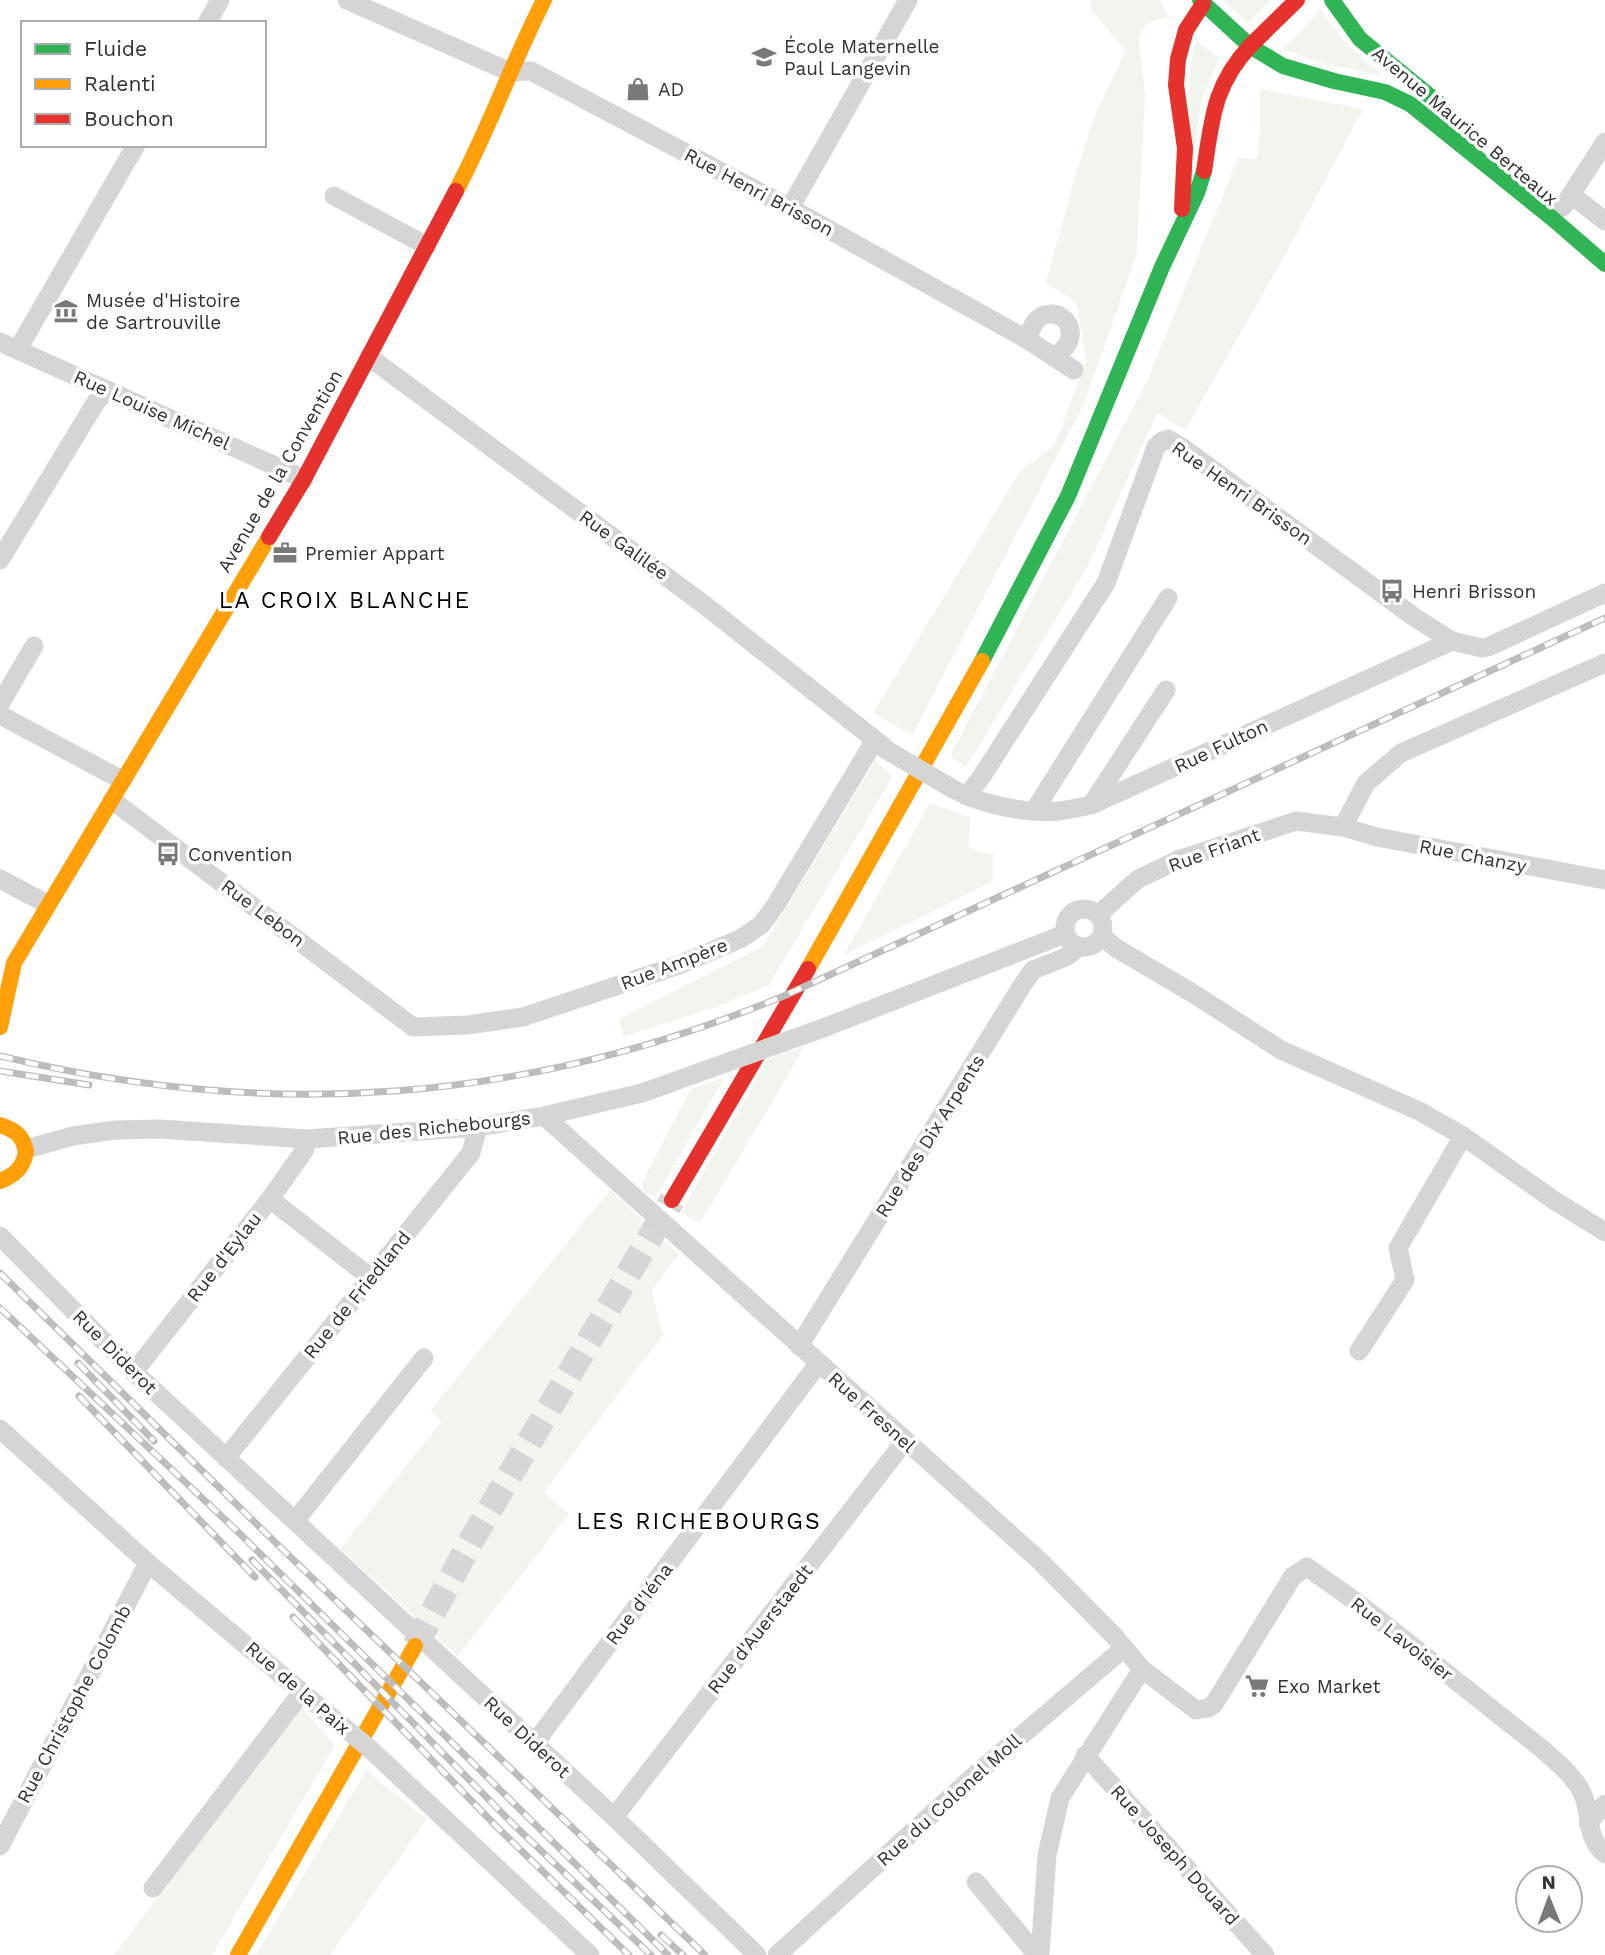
<svg xmlns="http://www.w3.org/2000/svg" width="1605" height="1955" font-family="'Work Sans',sans-serif">
<style>
.green{fill:#f1f5ee}
.lines{fill:none;stroke-linecap:round;stroke-linejoin:round}
.secondary-tunnel{stroke:#d6d6d6;stroke-width:26;stroke-dasharray:26 13;stroke-linecap:butt}
.street{stroke:#d5d5d5;stroke-width:19}
.fast{stroke:#30b455;stroke-width:16}
.slow{stroke:#ff9f0a;stroke-width:16}
.jam{stroke:#e5322d;stroke-width:16}
.rail-casing{stroke:#bdbdbd;stroke-width:7}
.rail{stroke:#fff;stroke-width:4.5;stroke-dasharray:13;stroke-linecap:butt}
.street-bridge{stroke:#d5d5d5;stroke-width:19}
.labels{text-anchor:middle;dominant-baseline:central;stroke-width:7;stroke-linejoin:round;paint-order:stroke}
.poi-label{font-size:19px;fill:#313131;stroke:#fff;text-anchor:start}
.street-label{font-size:19px;fill:#313131;stroke:#fff}
.quarter-label{font-size:23px;letter-spacing:2px;fill:#000;stroke:#fff}
</style>
<rect width="100%" height="100%" fill="#fff"/>
<g class="green">
<path d="M1091,0h69l8,17 -23,7 -6,15 6,55 -8,159 -53,151 -172,331 -39,-22 147,-241 35,-28 31,-83 -10,-60 -30,-18 30,-110 19,-58 31,-64 -35,-41z"/>
<path d="M1223,0h49l-24,24z"/>
<path d="M1320,8c17,28 38,47 63,68l-62,-13 -39,-14 21,-19z"/>
<path d="M1196,40l23,18 -18,43 -8,61c-2,-41 -9,-83 3,-122z"/>
<path d="M1260,89l103,20 -78,146 -100,175 -28,-17 -69,153 -122,201 -16,-11 197,-375 91,-223 19,1 3,-32z"/>
<path d="M875,761l18,15 -124,209 -50,21 -96,31 -4,-18 143,-72z"/>
<path d="M930,803l40,14 -1,31 24,7v26l-149,74z"/>
<path d="M805,1046l-105,177 -19,-10 86,-153z"/>
<path d="M725,1077l-70,121 -12,-7 -1,-9 49,-93z"/>
<path d="M610,1190l69,64 -27,36 11,45 -119,157 25,22 -111,142 -118,-107 102,-128 -12,-10z"/>
<path d="M301,1707l34,38 -123,210h-98z"/>
<path d="M367,1769l14,14 46,36 -97,136h-74z"/>
</g>
<g class="lines">
<path class="secondary-tunnel" d="M415,1646l56,-105 201,-341"/>
<g class="street">
<path d="M347,0l163,72 21,-1 259,137 238,132 46,30"/>
<path d="M207,23l13,-23"/>
<path d="M334,196l93,50"/>
<path d="M1577,199l28,22"/>
<path d="M1563,207l42,-65"/>
<path d="M790,208l118,-208"/>
<path d="M1028,340c10,-54 71,-12 26,17"/>
<path d="M0,342l304,137"/>
<path d="M18,349l118,-204"/>
<path d="M369,357l333,246 182,144"/>
<path d="M0,560l96,-158 11,-12"/>
<path d="M0,704l34,-58"/>
<path d="M0,715l122,65"/>
<path d="M957,791c26,14 72,23 102,20 11,-1 22,-4 32,-6l361,-164"/>
<path d="M967,796l15,-20 124,-193 50,-136 6,-6 6,-2 15,9 231,169 38,24 30,7 6,-1 117,-54"/>
<path d="M112,800l301,227 54,-2 56,-8 156,-52 61,-26 21,-14 14,-19 100,-166"/>
<path d="M1092,804l74,-114"/>
<path d="M1034,811l134,-213"/>
<path d="M1343,827l23,-44 35,-30 204,-90"/>
<path d="M0,879l47,25"/>
<circle cx="1084" cy="928" r="19"/>
<path d="M1099,914l39,-35 40,-19 118,-39 47,6 34,10 228,43"/>
<path d="M1102,936l14,12 78,46 87,56 138,61 44,25 89,63 53,33"/>
<path d="M826,1027l239,-93"/>
<path d="M544,1116l496,445 76,77 26,31 54,41 12,-2 6,-4 79,-128 14,-9 52,37 182,144c14,13 33,27 41,45 11,23 2,42 23,61"/>
<path d="M26,1149l47,-13 42,-6 45,-1 147,10 171,-12 66,-11 98,-23"/>
<path d="M270,1199l101,79"/>
<path d="M0,1236l134,136 480,445 143,138"/>
<path d="M799,1346l224,-362 10,-14 33,-13 13,-10"/>
<path d="M1359,1351l46,-71 -7,-32 65,-112"/>
<path d="M134,1372l136,-173 34,-48 3,-12"/>
<path d="M0,1429l148,134 199,167"/>
<path d="M226,1458l245,-305 7,-26"/>
<path d="M295,1521l129,-163"/>
<path d="M534,1744l284,-380"/>
<path d="M370,1749l220,206"/>
<path d="M1085,1755l180,200"/>
<path d="M614,1817l291,-376"/>
<path d="M1588,1823l17,-19"/>
<path d="M0,1846l148,-283"/>
<path d="M976,1882l61,73"/>
<path d="M153,1888l149,-196"/>
<path d="M777,1955l199,-181 148,-126"/>
<path d="M1040,1955l7,-100 13,-57 82,-129"/>
</g>
<g class="fast">
<path d="M1200,0l50,46 33,20 51,15 51,11 25,12 143,115 52,45"/>
<path d="M1332,0l28,39 82,67"/>
<path d="M982,661l86,-165 94,-229 35,-74 7,-22"/>
</g>
<g class="slow">
<path d="M456,191c33,-62 56,-128 88,-191"/>
<path d="M808,969l174,-308"/>
<path d="M0,1027l14,-64 255,-426"/>
<path d="M0,1125c15,5 23,10 26,27 -3,16 -11,23 -26,29"/>
<path d="M238,1955l177,-309"/>
</g>
<g class="jam">
<path d="M1250,46l47,-46"/>
<path d="M1204,171c8,-51 9,-85 46,-125"/>
<path d="M1182,209l3,-61 -9,-63 2,-26 8,-29 17,-26"/>
<path d="M269,537l35,-58 152,-288"/>
<path d="M672,1200l136,-231"/>
</g>
<g class="rail-casing">
<g id="rail">
<path d="M0,1056c272,66 528,47 786,-61l819,-377"/>
<path d="M0,1071l89,14"/>
<path d="M0,1273l279,273 426,409"/>
<path d="M0,1308l235,221 433,426"/>
<path d="M78,1363l76,78"/>
<path d="M79,1396l176,181"/>
<path d="M252,1560l261,264 138,131"/>
<path d="M293,1617l203,209 133,129"/>
<path d="M661,1935l22,20"/>
</g>
</g>
<use href="#rail" class="rail"/>
<g class="street-bridge">
<path d="M885,749l68,40"/>
<path d="M642,1093l184,-66"/>
<path d="M347,1730l23,19"/>
</g>
</g>
<defs>
<g id="school-bare" transform="scale(1.89)"><path d="M0-5L7-2L0 1L-7-2ZM-4 1L0 2.5L4 1V4Q0 6-4 4Z" fill="#797979" stroke="#fff" stroke-width="2.5" paint-order="stroke"/></g>
<g id="shop-bare" transform="scale(1.89)"><path d="M-5-2.5h2.3a2.7 3.5 0 0 1 5.4 0H5L5.5 6h-11ZM-1.5-2.5h3a1.5 2.3 0 0 0-3 0Z" fill="#797979" stroke="#fff" stroke-width="2.5" paint-order="stroke"/></g>
<g id="museum-bare" transform="scale(1.89)"><path d="M0-6L6-3V-2H-6V-3ZM-5-1h2V3h-2ZM-1-1h2V3h-2ZM3-1h2V3H3ZM-6 4H6V6H-6Z" fill="#797979" stroke="#fff" stroke-width="2.5" paint-order="stroke"/></g>
<g id="office-bare" transform="scale(1.89)"><path d="M-6-3h4V-5.5h4V-3h4V5H-6ZM-1-4.5V-3h2v-1.5ZM-6 0V1H6V0Z" fill="#797979" stroke="#fff" stroke-width="2.5" paint-order="stroke"/></g>
<g id="bus-bare" transform="scale(1.89)"><path d="M-5-6H5V4H4V6H2V4H-2V6H-4V4H-5ZM-3.5-4V0h7V-4ZM-3.5 1.2v1.5H-2V1.2ZM2 1.2v1.5H3.5V1.2Z" fill="#797979" stroke="#fff" stroke-width="2.5" paint-order="stroke"/></g>
<g id="supermarket-bare" transform="scale(1.89)"><path d="M-6-5.5h2.5l.6 2H6L4.5 2H-2.5L-4.4-4H-6ZM-1.5 3.2a1.3 1.3 0 1 0 .1 0ZM3 3.2a1.3 1.3 0 1 0 .1 0Z" fill="#797979" stroke="#fff" stroke-width="2.5" paint-order="stroke"/></g>
</defs>
<g fill-rule="evenodd">
<use href="#school-bare" x="764" y="57"/>
<use href="#shop-bare" x="638" y="89"/>
<use href="#museum-bare" x="66" y="311"/>
<use href="#office-bare" x="285" y="553"/>
<use href="#bus-bare" x="1392" y="591"/>
<use href="#bus-bare" x="168" y="854"/>
<use href="#supermarket-bare" x="1257" y="1686"/>
</g>
<g class="labels">
<g class="poi-label">
<text x="784" y="46">École Maternelle<tspan x="784" dy="22">Paul Langevin</tspan></text>
<text x="658" y="89">AD</text>
<text x="86" y="300">Musée d'Histoire<tspan x="86" dy="22">de Sartrouville</tspan></text>
<text x="305" y="553">Premier Appart</text>
<text x="1412" y="591">Henri Brisson</text>
<text x="188" y="854">Convention</text>
<text x="1277" y="1686">Exo Market</text>
</g>
<g class="street-label">
<text transform="translate(1465 126) rotate(40)">Avenue Maurice Berteaux</text>
<text transform="translate(759 192) rotate(28)">Rue Henri Brisson</text>
<text transform="translate(152 410) rotate(24)">Rue Louise Michel</text>
<text transform="translate(280 471) rotate(-60)">Avenue de la Convention</text>
<text transform="translate(1242 493) rotate(35)">Rue Henri Brisson</text>
<text transform="translate(624 545) rotate(36)">Rue Galilée</text>
<text transform="translate(1221 746) rotate(-25)">Rue Fulton</text>
<text transform="translate(1214 850) rotate(-20)">Rue Friant</text>
<text transform="translate(1473 856) rotate(11)">Rue Chanzy</text>
<text transform="translate(263 913) rotate(37)">Rue Lebon</text>
<text transform="translate(674 964) rotate(-21)">Rue Ampère</text>
<text transform="translate(434 1128) rotate(-6)">Rue des Richebourgs</text>
<text transform="translate(930 1136) rotate(-58)">Rue des Dix Arpents</text>
<text transform="translate(224 1257) rotate(-52)">Rue d'Eylau</text>
<text transform="translate(357 1295) rotate(-51)">Rue de Friedland</text>
<text transform="translate(115 1352) rotate(45)">Rue Diderot</text>
<text transform="translate(872 1412) rotate(42)">Rue Fresnel</text>
<text transform="translate(639 1604) rotate(-53)">Rue d'Iéna</text>
<text transform="translate(760 1629) rotate(-52)">Rue d'Auerstaedt</text>
<text transform="translate(1402 1639) rotate(38)">Rue Lavoisier</text>
<text transform="translate(298 1688) rotate(41)">Rue de la Paix</text>
<text transform="translate(74 1704) rotate(-62)">Rue Christophe Colomb</text>
<text transform="translate(527 1737) rotate(43)">Rue Diderot</text>
<text transform="translate(949 1800) rotate(-42)">Rue du Colonel Moll</text>
<text transform="translate(1175 1855) rotate(48)">Rue Joseph Douard</text>
</g>
<g class="quarter-label">
<text x="345" y="600">LA CROIX BLANCHE</text>
<text x="699" y="1521">LES RICHEBOURGS</text>
</g>
</g>
<rect x="21" y="21" width="245" height="126" fill="#ffffff" stroke="#adadad" stroke-width="2"/>
<rect x="35" y="44" width="35" height="10" fill="#30b455" stroke="#adadad" stroke-width="2"/>
<text x="84" y="56" font-size="21" fill="#313131">Fluide</text>
<rect x="35" y="79" width="35" height="10" fill="#ff9f0a" stroke="#adadad" stroke-width="2"/>
<text x="84" y="91" font-size="21" fill="#313131">Ralenti</text>
<rect x="35" y="114" width="35" height="10" fill="#e5322d" stroke="#adadad" stroke-width="2"/>
<text x="84" y="126" font-size="21" fill="#313131">Bouchon</text>
<g transform="translate(1549 1899) rotate(359)"><circle r="33" fill="#ffffff" stroke="#adadad" stroke-width="2"/>
<path d="M0-5L12 26L0 18L-12 26Z" fill="#797979"/>
<text y="-10" font-size="19" font-weight="bold" text-anchor="middle" fill="#313131">N</text>
</g>
</svg>
